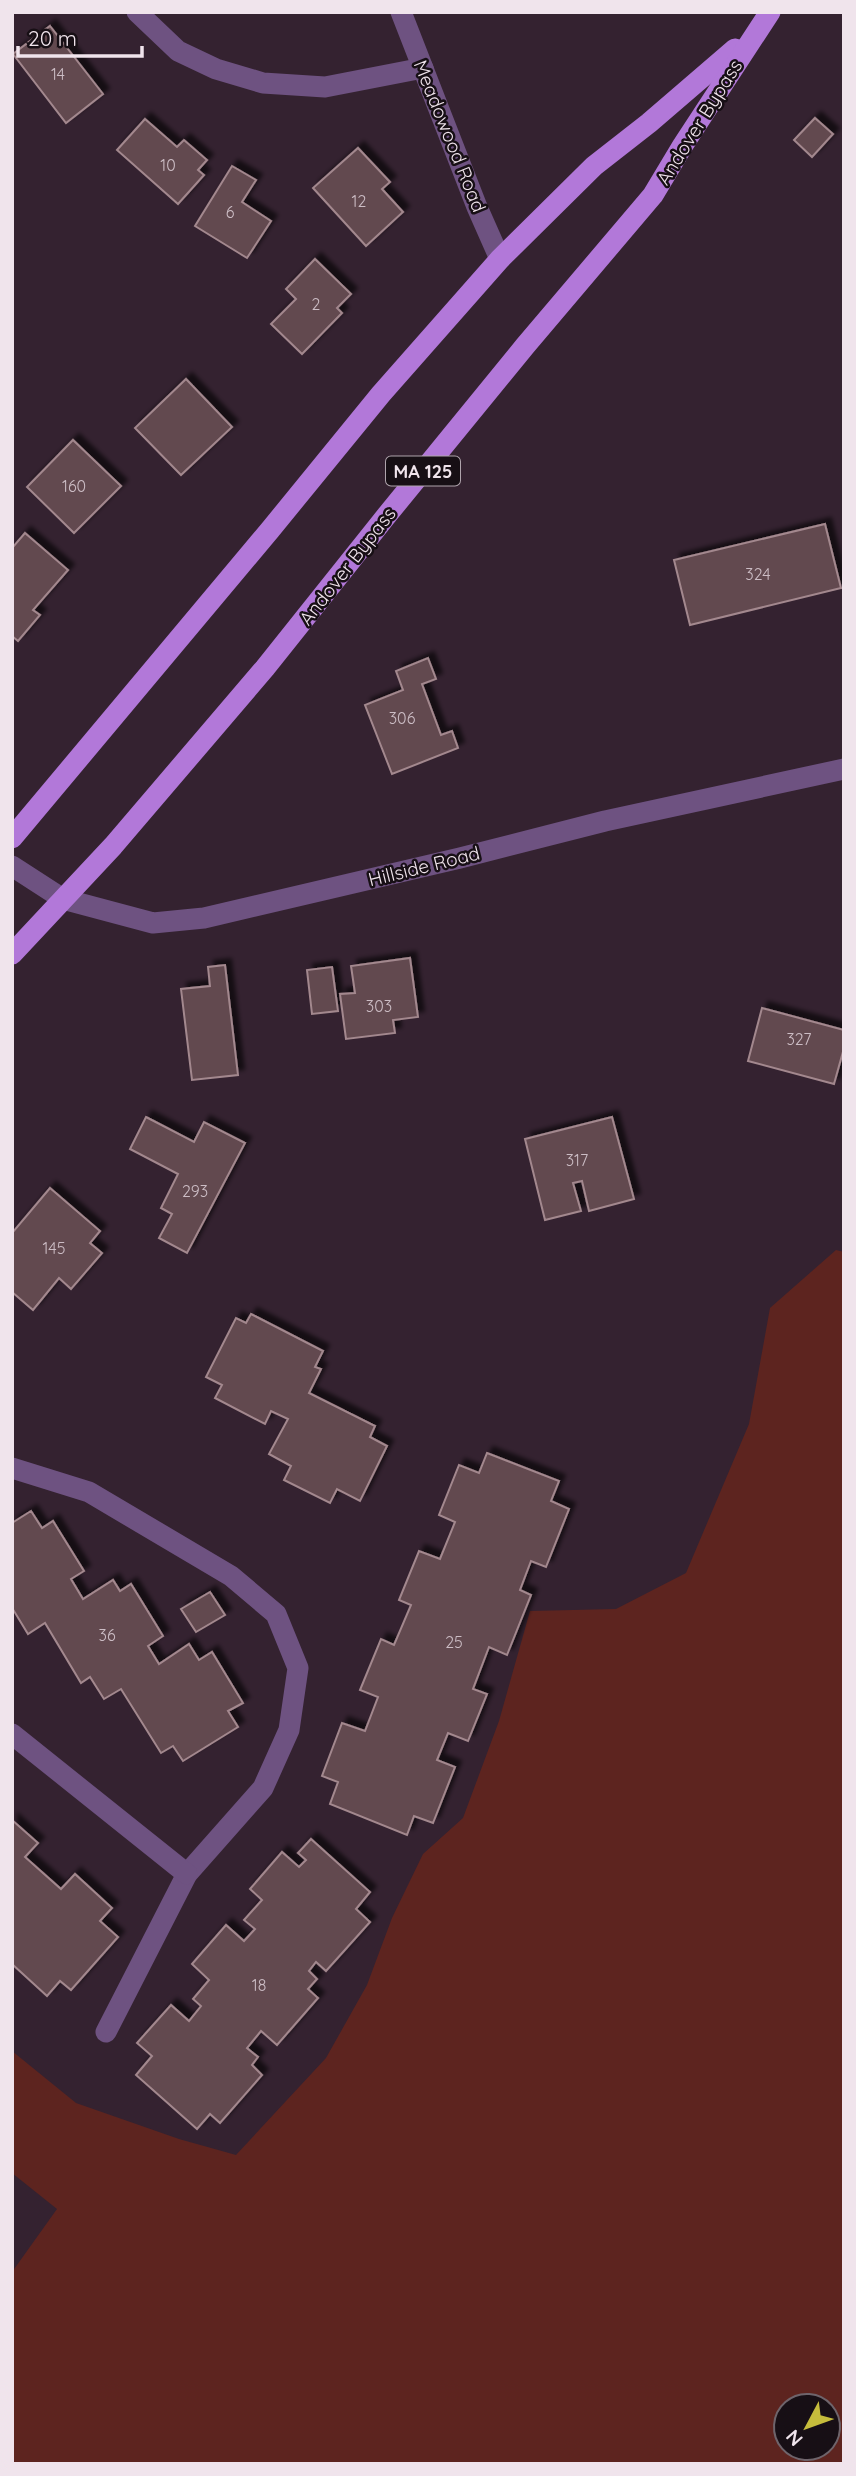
<svg xmlns="http://www.w3.org/2000/svg" width="856" height="2476" font-family="Quicksand,sans-serif">
<style>
.green{fill:#5d241f;fill-rule:evenodd}
.building{fill:#62494f;stroke:#a3888e;stroke-width:2;filter:url(#shadow)}
.lines{fill:none;stroke-linecap:round;stroke-linejoin:round}
.minor{stroke:#6e5281;stroke-width:21}
.major{stroke:#b278d9;stroke-width:21}
.labels{text-anchor:middle;dominant-baseline:central;stroke-width:5;stroke-linejoin:round;paint-order:stroke}
.number-label{font-size:16px;fill:#ccbdc5}
.shield{fill:#170f15;stroke:#afa4ac;stroke-width:2}
.shield-label{font-size:18px;font-weight:bold;fill:#f0e4ec}
.street-label{font-size:19px;fill:#f0e4ec;stroke:#170f15}
</style>
<defs>
<filter id="shadow"><feDropShadow dx="6" dy="-6" stdDeviation="2" flood-color="#0009"/></filter>
</defs>
<rect width="100%" height="100%" fill="#342230"/>
<path class="green" d="M836,1250l8,2v1212h-832v-192l45,-63 -45,-36v-122l64,52 103,36 57,16 90,-97 41,-73 25,-67 31,-64 40,-36 36,-97 31,-110 86,-2 70,-36 63,-149 21,-116zM786,2406h42v42h-42z"/>
<g class="building">
<path d="M50,26l53,68 -37,29 -53,-69z"/>
<path d="M815,118l18,16 -21,23 -18,-17z"/>
<path d="M145,119l32,28 7,-7 23,20 -9,10 6,5 -26,29 -61,-54z"/>
<path d="M358,148l32,34 -8,7 21,23 -37,34 -53,-58z"/>
<path d="M232,166l24,14 -14,22 29,19 -24,37 -52,-32z"/>
<path d="M315,259l36,35 -14,14 5,5 -40,41 -31,-30 25,-25 -10,-10z"/>
<path d="M186,379l46,48 -51,48 -46,-47z"/>
<path d="M73,440l48,46 -47,47 -47,-46z"/>
<path d="M825,524l16,64 -151,37 -16,-65z"/>
<path d="M25,533l43,37 -35,40 7,5 -22,26 -6,-5v-88z"/>
<path d="M428,658l8,21 -14,5 19,51 11,-4 6,17 -66,26 -27,-69 38,-15 -7,-19z"/>
<path d="M410,958l8,59 -25,3 2,13 -49,6 -6,-45 15,-1 -4,-27z"/>
<path d="M225,965l13,110 -46,5 -11,-91 29,-3 -2,-19z"/>
<path d="M332,967l6,44 -26,3 -5,-44z"/>
<path d="M762,1008l82,22v18l-10,36 -86,-23z"/>
<path d="M146,1117l48,25 10,-20 41,21 -58,110 -28,-15 13,-24 -11,-6 17,-34 -48,-25z"/>
<path d="M612,1117l22,82 -45,12 -7,-30 -9,2 8,28 -36,9 -20,-81z"/>
<path d="M50,1188l50,43 -10,12 12,10 -31,36 -12,-11 -26,32 -21,-18v-59z"/>
<path d="M251,1314l72,37 -8,16 6,2 -12,24 66,33 -5,11 17,9 -27,55 -23,-12 -7,14 -46,-23 7,-14 -22,-12 19,-35 -17,-8 -6,13 -50,-26 7,-13 -16,-8 30,-59 10,5z"/>
<path d="M487,1453l72,28 -8,20 18,8 -23,58 -15,-6 -11,29 11,5 -24,60 -18,-8 -16,42 14,5 -19,47 -20,-8 -11,27 18,7 -22,56 -19,-7 -7,19 -77,-31 8,-22 -16,-6 20,-53 23,8 13,-34 -18,-7 21,-51 13,6 17,-40 -12,-5 20,-49 21,8 15,-37 -16,-7 20,-50 20,8z"/>
<path d="M31,1511l11,17 11,-7 31,50 -13,8 12,20 30,-19 7,11 11,-7 32,52 -15,10 11,18 30,-20 10,16 13,-8 31,51 -15,8 10,16 -55,34 -10,-15 -12,7 -40,-64 -17,10 -14,-22 -9,6 -36,-60 -17,11 -14,-23 -2,2v-90z"/>
<path d="M210,1592l15,23 -29,17 -15,-23z"/>
<path d="M12,1820l26,23 -13,14 36,32 14,-15 37,34 -12,13 18,16 -47,53 -11,-9 -13,15 -35,-32z"/>
<path d="M311,1839l59,53 -14,17 14,13 -44,49 -10,-9 -7,9 8,8 -9,10 10,9 -41,47 -16,-14 -14,17 11,9 -6,8 10,10 -42,48 -10,-9 -13,15 -61,-54 16,-19 -15,-13 34,-38 18,16 12,-15 -8,-7 16,-19 -17,-16 34,-39 18,16 11,-12 -11,-9 18,-20 -12,-11 32,-37 17,15 7,-7 -8,-7z"/>
</g>
<g class="lines">
<g class="minor">
<path d="M137,12l41,39 38,18 47,14 62,4 98,-19"/>
<path d="M401,12l76,195 23,52"/>
<path d="M12,866l51,33 90,24 51,-5 256,-60 145,-37 239,-52"/>
<path d="M12,1468l77,24 142,84 45,38 22,54 -9,62 -26,58 -76,86 -81,158"/>
<path d="M12,1734l175,140"/>
</g>
<g class="major">
<path d="M12,838l258,-308 111,-136 119,-135 94,-93 55,-43 86,-74"/>
<path d="M12,954l101,-108 152,-178 122,-153 138,-169 128,-151 30,-50 87,-133"/>
</g>
</g>
<g class="labels">
<g class="number-label">
<text x="58" y="74">14</text>
<text x="168" y="165">10</text>
<text x="359" y="201">12</text>
<text x="230" y="212">6</text>
<text x="316" y="304">2</text>
<text x="74" y="486">160</text>
<text x="758" y="574">324</text>
<text x="402" y="718">306</text>
<text x="379" y="1006">303</text>
<text x="799" y="1039">327</text>
<text x="577" y="1160">317</text>
<text x="195" y="1191">293</text>
<text x="54" y="1248">145</text>
<text x="107" y="1635">36</text>
<text x="454" y="1642">25</text>
<text x="259" y="1985">18</text>
</g>
<rect class="shield" x="386" y="456.5" width="74" height="29" rx="5"/>
<g class="shield-label">
<text x="423" y="471">MA 125</text>
</g>
<g class="street-label">
<text transform="translate(699 122) rotate(-58)">Andover Bypass</text>
<text transform="translate(450 136) rotate(68)">Meadowood Road</text>
<text transform="translate(347 566) rotate(-52)">Andover Bypass</text>
<text transform="translate(424 866) rotate(-14)">Hillside Road</text>
</g>
</g>
<rect width="856" height="2476" fill="none" stroke="#f0e4ec" stroke-width="28"/>
<g transform="translate(807 2427) rotate(229)"><circle r="33" fill="#170f15" stroke="#6e646b" stroke-width="2"/>
<path d="M0-5L12 26L0 18L-12 26Z" fill="#c6bc3c"/>
<text y="-10" font-size="19" font-weight="bold" text-anchor="middle" fill="#f0e4ec">N</text>
</g>
<path d="M18 46v10h124v-10" fill="none" stroke="#f0e4ec" stroke-width="3.5"/>
<text x="28" y="46" font-size="21" fill="#f0e4ec" stroke="#170f15" stroke-width="5" paint-order="stroke">20 m</text>
</svg>
